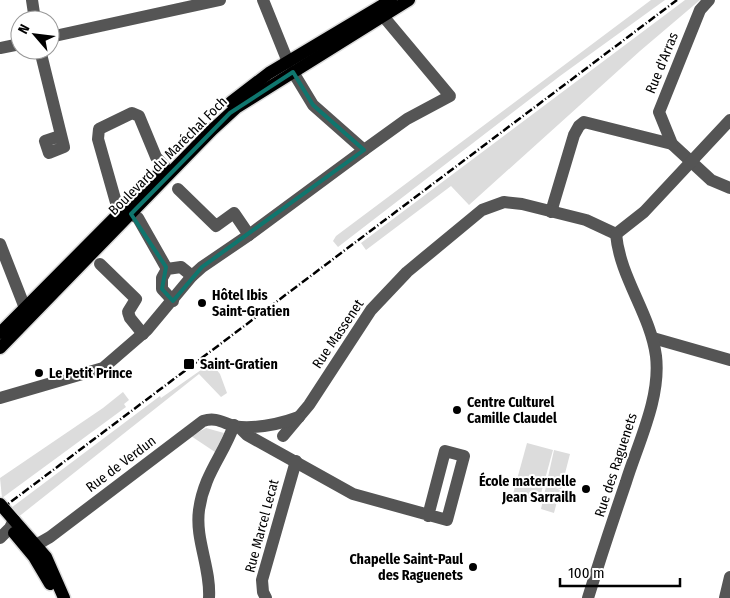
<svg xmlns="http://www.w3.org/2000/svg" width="730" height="598" font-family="'Fira Sans Condensed',sans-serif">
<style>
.green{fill:#dcdcdc}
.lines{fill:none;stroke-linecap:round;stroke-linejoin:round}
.major-casing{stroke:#dbdbdb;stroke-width:15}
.minor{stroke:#555;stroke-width:12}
.major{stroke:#000;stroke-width:12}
.rail{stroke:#000;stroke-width:2.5;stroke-dasharray:8 2.5 1 2.5;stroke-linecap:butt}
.marked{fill:none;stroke:#0f766e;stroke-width:4;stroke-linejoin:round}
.poi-dot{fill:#000;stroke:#fff;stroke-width:2}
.labels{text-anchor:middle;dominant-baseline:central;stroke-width:4;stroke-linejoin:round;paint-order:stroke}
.street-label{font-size:14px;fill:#000;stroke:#fff}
.poi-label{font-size:14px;font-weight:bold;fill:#000;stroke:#fff;text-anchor:start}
</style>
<rect width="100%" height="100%" fill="#fff"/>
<g class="green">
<path d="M651,0h14l-105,76 -222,171 -5,-6 3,-5z"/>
<path d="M685,0h15l-60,51 -171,154 -18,-19 -85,64 -5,-7z"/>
<path d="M211,363l9,11 7,19 -6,4 -22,-23 -182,144 -6,-10 149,-112 1,2z"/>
<path d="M123,392l6,8 -5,4 2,3 -124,91 -2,-20 103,-70z"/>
<path d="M206,428l18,5 -9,19 -24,-16z"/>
<path d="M527,443l26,7 -14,51 -26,-7z"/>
<path d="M554,450l16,4 -9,35 -6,-1 5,2 -6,23 -13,-4z"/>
</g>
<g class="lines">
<g class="major-casing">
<g id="major">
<path d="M231,102l38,-29 122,-73"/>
<path d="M0,333l164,-165"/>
<path d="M0,348l212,-218 24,-22 173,-108"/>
<path d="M0,504l46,53 18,41"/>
<path d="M14,533l20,24 16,27"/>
</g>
</g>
<g class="minor">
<path d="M32,0l3,20"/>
<path d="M263,0l25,62"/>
<path d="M709,0l-9,10 -41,102 13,32 39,36 19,8"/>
<path d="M50,37l170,-37"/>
<path d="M0,48l20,-4"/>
<path d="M40,50l24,97 -15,6 -4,-12 15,-5"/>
<path d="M364,150l43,-31 43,-23 -67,-80"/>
<path d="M178,189l38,37 18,-13 15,22"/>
<path d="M121,211l-4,-5 -19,-67 1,-10 33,-16 7,3 17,41 9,10"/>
<path d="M551,212l23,-77 5,-9 5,-4 88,22"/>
<path d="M131,214l7,4 29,51"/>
<path d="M616,234l28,-22 86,-92"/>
<path d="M0,244l25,64"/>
<path d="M100,264l36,35 -8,13 2,6 13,16"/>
<path d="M173,301l-11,-12v-11l5,-9 14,-2 11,9"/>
<path d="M653,338l77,22"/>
<path d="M0,398l103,-30 44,-38 45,-54 10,-9 47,-32 115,-85 -51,-45 -20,-33"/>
<path d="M239,427l8,8 106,59 94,26 17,-64 -19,-5 -17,65"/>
<path d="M283,436l26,-31 62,-95 36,-38 75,-62 22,-8 18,2 64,16 30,14"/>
<path d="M0,538l10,-10 4,-8"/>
<path d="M25,543l11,2 14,-8 153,-116c16,-5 23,5 38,6 21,1 39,-3 58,-10"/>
<path d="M209,598c2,-30 -14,-58 -10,-88 5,-36 24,-54 35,-85"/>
<path d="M266,598l-3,-6 -1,-12 34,-119"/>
<path d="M588,598c12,-39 25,-78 38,-116 12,-39 35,-84 30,-126 -6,-43 -36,-78 -40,-122"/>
<path d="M725,598l5,-21"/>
</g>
<use href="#major" class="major"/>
<path class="rail" d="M0,510l677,-510"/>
</g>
<path class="marked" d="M293,72l20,33 51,45 -162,117 -29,34 -11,-12 4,-22 -35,-53 99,-101z"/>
<g class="poi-dot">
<circle cx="202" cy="303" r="5"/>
<rect x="183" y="358" width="12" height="12" rx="2.5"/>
<circle cx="39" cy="373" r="5"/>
<circle cx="457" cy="410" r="5"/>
<circle cx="586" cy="489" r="5"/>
<circle cx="473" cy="567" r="5"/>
</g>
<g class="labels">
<g class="street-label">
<text transform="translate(662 63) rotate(-68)">Rue d'Arras</text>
<text transform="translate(168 156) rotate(-45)">Boulevard du Maréchal Foch</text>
<text transform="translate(338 334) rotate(-56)">Rue Massenet</text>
<text transform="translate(121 464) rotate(-37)">Rue de Verdun</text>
<text transform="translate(616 465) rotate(-72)">Rue des Raguenets</text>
<text transform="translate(262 526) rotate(-75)">Rue Marcel Lecat</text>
</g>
<g class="poi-label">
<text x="212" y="295">Hôtel Ibis<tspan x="212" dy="16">Saint-Gratien</tspan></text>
<text x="200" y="364">Saint-Gratien</text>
<text x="49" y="373">Le Petit Prince</text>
<text x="467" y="402">Centre Culturel<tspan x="467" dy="16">Camille Claudel</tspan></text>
<text x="576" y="481" text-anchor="end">École maternelle<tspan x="576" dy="16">Jean Sarrailh</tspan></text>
<text x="463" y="559" text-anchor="end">Chapelle Saint-Paul<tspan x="463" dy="16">des Raguenets</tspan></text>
</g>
</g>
<g transform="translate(35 35) rotate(298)"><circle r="24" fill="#ffffff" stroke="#999999"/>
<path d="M0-4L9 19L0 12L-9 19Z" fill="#000000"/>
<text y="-8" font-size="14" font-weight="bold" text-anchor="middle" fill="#000000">N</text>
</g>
<path d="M560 578v8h120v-8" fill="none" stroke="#000000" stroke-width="2.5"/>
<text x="568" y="578" font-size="15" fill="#000000" stroke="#ffffff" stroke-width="4" paint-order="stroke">100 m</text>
</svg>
